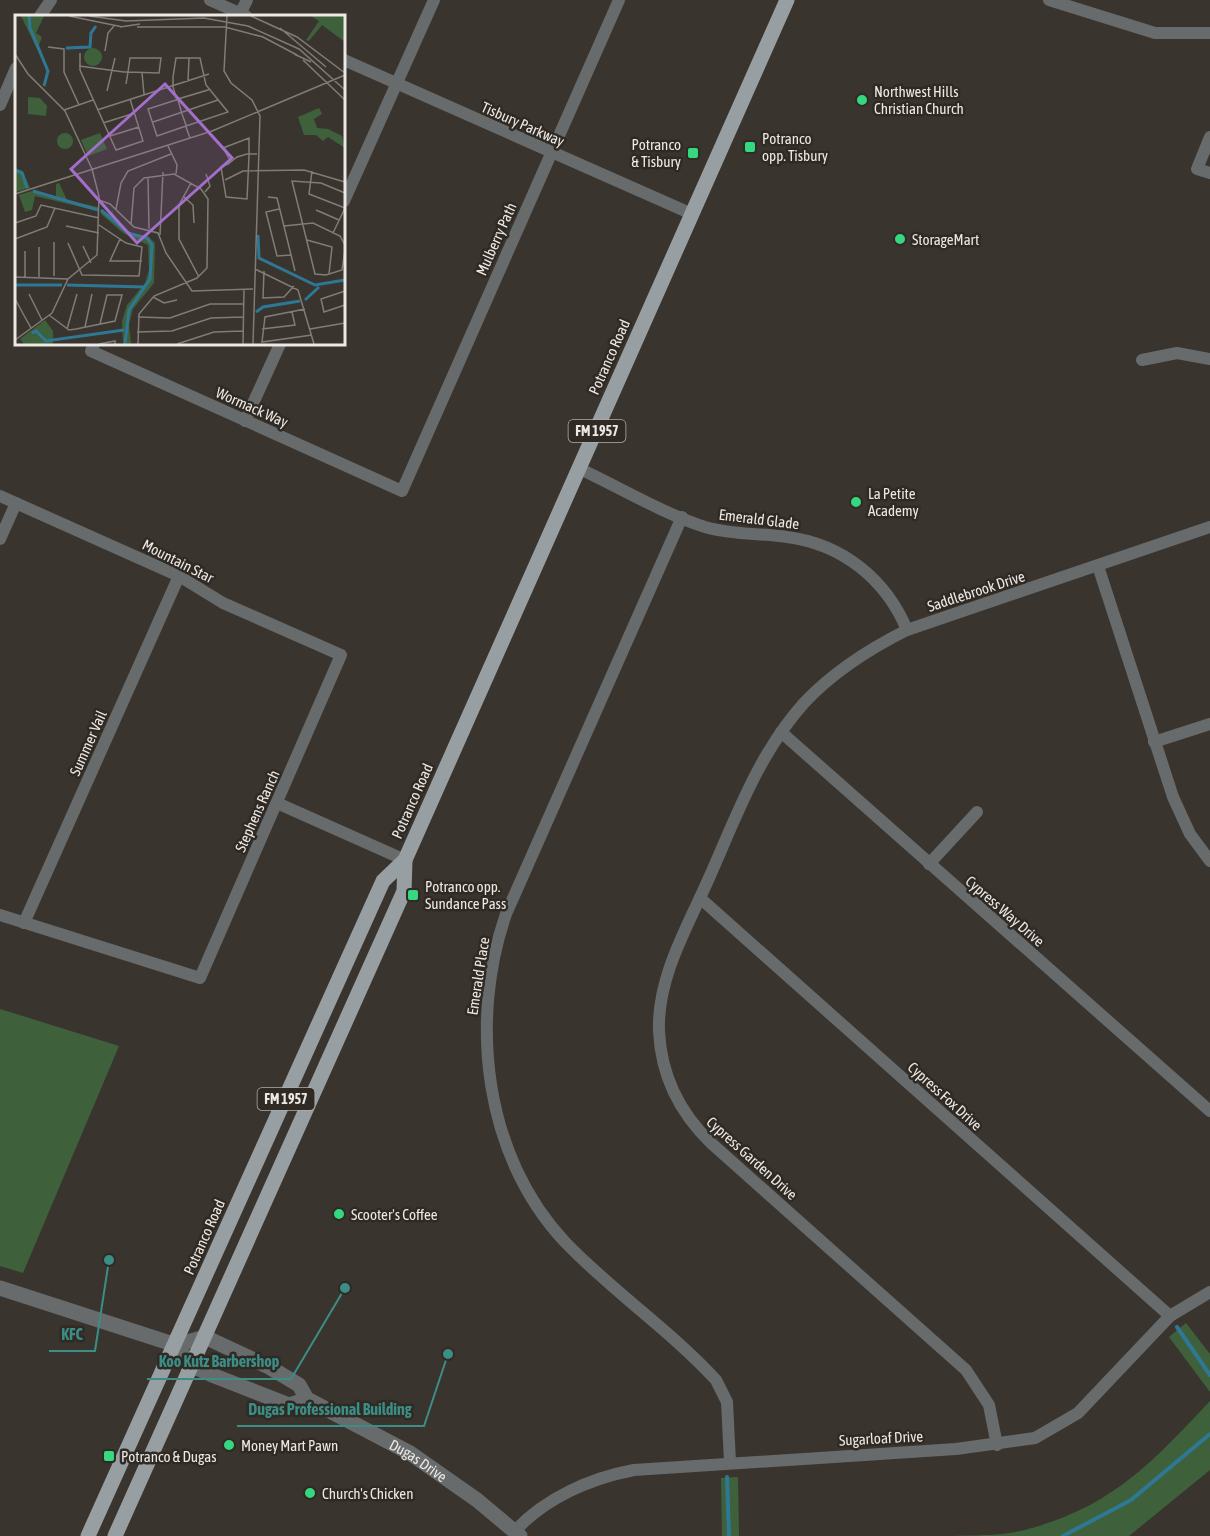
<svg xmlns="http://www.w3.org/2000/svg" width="1210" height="1536" font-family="'Asap Condensed',sans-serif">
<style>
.green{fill:#3e613b}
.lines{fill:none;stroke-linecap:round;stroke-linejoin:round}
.stream{stroke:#2e7895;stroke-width:4}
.minor{stroke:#676b6c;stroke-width:12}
.tertiary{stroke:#676b6c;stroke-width:15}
.primary{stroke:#979fa2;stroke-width:15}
.poi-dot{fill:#35d881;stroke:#302a24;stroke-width:2}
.labels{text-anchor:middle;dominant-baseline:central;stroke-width:5;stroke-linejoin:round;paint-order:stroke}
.shield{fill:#302a24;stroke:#b4afaa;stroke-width:1.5}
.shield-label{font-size:14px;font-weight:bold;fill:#ece8e4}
.poi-label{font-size:15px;fill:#ece8e4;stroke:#302a24;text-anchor:start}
.street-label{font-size:15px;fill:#ece8e4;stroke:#302a24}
.inset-river{fill:none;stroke:#2e7895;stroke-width:3}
.inset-road{fill:none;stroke:#817c77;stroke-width:1.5}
.view{fill:#a36ecc;fill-opacity:0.15;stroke:#a36ecc;stroke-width:3}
.inset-edge{fill:none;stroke:#ece8e4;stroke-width:3}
.leader{fill:none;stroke:#3b8d86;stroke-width:2}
.callout-dot{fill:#3b8d86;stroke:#302a24;stroke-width:2}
.callout-label{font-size:16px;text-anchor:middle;font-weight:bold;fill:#3b8d86;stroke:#302a24;stroke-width:5;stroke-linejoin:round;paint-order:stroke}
</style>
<rect width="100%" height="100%" fill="#3a342e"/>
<g class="green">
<path d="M0,1009l119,37 -96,227 -23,-7z"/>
<path d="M1186,1323l24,31v38l-41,-55z"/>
<path d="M1210,1401v69l-81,66h-178c22,-1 47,0 69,-5 88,-21 130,-66 190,-130z"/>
<path d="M738,1477l1,59h-17l-1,-58z"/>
</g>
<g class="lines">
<g class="stream">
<path d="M1177,1327l33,48"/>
<path d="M727,1477l2,59"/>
<path d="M1063,1536l68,-36 79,-66"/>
</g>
<g class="minor">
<path d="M210,0l36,16"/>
<path d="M1049,0l106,33h55"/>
<path d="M40,16l11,-16"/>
<path d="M239,16l8,-16"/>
<path d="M344,60l348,154"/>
<path d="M0,105l16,-37"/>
<path d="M1210,137l-13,32 13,4"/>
<path d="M344,201l90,-201"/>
<path d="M94,344l-3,7 311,140 217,-491"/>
<path d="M1142,360l35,-7 33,6"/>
<path d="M245,421l35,-77"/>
<path d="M580,469c41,19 82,44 125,58 27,8 54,6 82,10 55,7 99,42 120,93"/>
<path d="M0,496l179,80 44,27 118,52 -141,323 -200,-63"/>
<path d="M682,517l-176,397c-37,107 -22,242 59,328 47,49 105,88 151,138l11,22 3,60"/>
<path d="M0,539l16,-36"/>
<path d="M1098,566l75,231 17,37 20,27"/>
<path d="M781,732l429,379"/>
<path d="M1154,742l56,-18"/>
<path d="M277,803l128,57"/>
<path d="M929,864l48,-52"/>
<path d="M700,898l470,418"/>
<path d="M24,923l155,-347"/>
<path d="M997,1445l-8,-40 -23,-35 -255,-227c-31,-30 -50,-68 -52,-112 -2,-54 29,-105 50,-153 27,-61 50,-125 95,-175 29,-31 65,-54 103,-73l303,-103"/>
<path d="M515,1531c30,-33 76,-53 119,-61l322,-21 79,-11 43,-25 92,-97 40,-24"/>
</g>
<g class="tertiary">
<path d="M0,1288l176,57"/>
<path id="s1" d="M176,1345l29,-8 64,30 30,18 8,14 103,54 67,47 43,36"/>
<path d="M176,1345l16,21 20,9 77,30 18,-6"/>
</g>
<g class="primary">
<path d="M88,1536l295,-655 22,-21 382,-860"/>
<path d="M115,1536l289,-645 1,-31"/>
</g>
</g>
<g class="poi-dot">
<circle cx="862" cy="100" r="6"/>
<rect x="744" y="141" width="12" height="12" rx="3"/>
<rect x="687" y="147" width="12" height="12" rx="3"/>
<circle cx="900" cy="239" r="6"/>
<circle cx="856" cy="502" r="6"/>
<rect x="407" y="889" width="12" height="12" rx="3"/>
<circle cx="339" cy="1214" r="6"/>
<circle cx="229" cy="1445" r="6"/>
<rect x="103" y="1450" width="12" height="12" rx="3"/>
<circle cx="310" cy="1493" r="6"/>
</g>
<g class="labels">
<g class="shield">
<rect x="568.5" y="420" width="57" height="22" rx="4.5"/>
<rect x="257.5" y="1088" width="57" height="22" rx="4.5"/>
</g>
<g class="shield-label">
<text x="597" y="431">FM 1957</text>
<text x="286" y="1099">FM 1957</text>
</g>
<g class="poi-label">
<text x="874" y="91">Northwest Hills<tspan x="874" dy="17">Christian Church</tspan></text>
<text x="762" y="138">Potranco<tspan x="762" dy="17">opp. Tisbury</tspan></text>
<text x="681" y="144" text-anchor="end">Potranco<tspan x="681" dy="17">&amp; Tisbury</tspan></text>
<text x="912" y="239">StorageMart</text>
<text x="868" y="493">La Petite<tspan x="868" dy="17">Academy</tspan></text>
<text x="425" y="886">Potranco opp.<tspan x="425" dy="17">Sundance Pass</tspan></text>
<text x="351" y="1214">Scooter's Coffee</text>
<text x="241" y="1445">Money Mart Pawn</text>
<text x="121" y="1456">Potranco &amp; Dugas</text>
<text x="322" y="1493">Church's Chicken</text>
</g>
<g class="street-label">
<text transform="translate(523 124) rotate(24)">Tisbury Parkway</text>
<text transform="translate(496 239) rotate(-66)">Mulberry Path</text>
<text transform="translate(609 357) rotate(-66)">Potranco Road</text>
<text transform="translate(252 407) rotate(24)">Wormack Way</text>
<text transform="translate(759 519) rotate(7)">Emerald Glade</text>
<text transform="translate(178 561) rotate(27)">Mountain Star</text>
<text transform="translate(976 591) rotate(-18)">Saddlebrook Drive</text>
<text transform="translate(88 743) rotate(-66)">Summer Vail</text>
<text transform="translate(412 801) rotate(-66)">Potranco Road</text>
<text transform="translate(257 811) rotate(-66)">Stephens Ranch</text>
<text transform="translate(1005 911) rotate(41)">Cypress Way Drive</text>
<text transform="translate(478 976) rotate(-81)">Emerald Place</text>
<text transform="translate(945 1096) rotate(42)">Cypress Fox Drive</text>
<text transform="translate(752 1158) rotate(42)">Cypress Garden Drive</text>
<text transform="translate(204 1237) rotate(-66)">Potranco Road</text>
<text transform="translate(881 1438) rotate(-3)">Sugarloaf Drive</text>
<text stroke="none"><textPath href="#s1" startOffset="279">Dugas Drive</textPath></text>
</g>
</g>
<g transform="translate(15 15)">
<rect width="330" height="330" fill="#3a342e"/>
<path d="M6,1h23l-8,17 6,4 -3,8 10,29zM296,1h34v26l-23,-17 -13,16 -3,-1 13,-19zM69 42a9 9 0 1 1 18 0a9 9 0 1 1-18 0ZM13,82l12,1 7,8 -1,10 -18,-2zM304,93l3,6 -8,5 3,9 11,1 14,7 3,12 -17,-11 -5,4 -7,-6h-12l-6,-18zM85,118l7,16 -19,7 -7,-16zM42 126a8 8 0 1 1 16 0a8 8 0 1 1-16 0ZM0,153l8,3 7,17 -15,4zM44,168l8,17 31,7v4l-63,-15 -3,14 -7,2 -6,-17 16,-5 21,8v-14zM86,194l8,5 5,-4 -3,5 20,18 15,3 3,-6 -1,6 7,7 -1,40 -21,26 -4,15 2,20h-8l-1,-23 5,-16 18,-22 4,-13 -1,-25 -25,-12 -22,-19zM30,305l8,11v13h-29l-4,-5z" fill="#3e613b"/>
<path class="inset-river" d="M14,1l1,12 18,43 -4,15M51,33l24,-1 1,-14 5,-7M0,155l7,3 5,15M18,176l65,19M86,195l27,23 19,5 5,7 -2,34 -21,31 -4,34M243,220l1,23 56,27 30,-5M0,270h47M52,270l78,2M290,285l14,-13M241,297l7,-5 37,-6M17,318l4,-2 10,10 78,-11"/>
<path class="inset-road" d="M54,1l54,11M74,1l37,5 78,-3 44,8 51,23 46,41M212,1l-3,55 7,12 21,17 8,16 -7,228M236,1l46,21 48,36M105,12l20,-3M122,12h88l38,10 34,18M265,13l46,39M33,32l16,2v23l15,33M90,36l3,-18 6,-7M65,38v17l36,80 27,-9 -13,-42M0,39l13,20 37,37 27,58M279,39l17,8M288,45l42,40M64,51l45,6h4l31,1 2,-15h-31l-2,14 -2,12M127,58l2,21M173,66l1,-23M92,76l8,-33M49,95l29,-10M82,95l112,-36M138,107l65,-22M88,108l32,-10M95,121l29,-9M175,123l-4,-11v-2l-4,-11 -4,-14h-1l-4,-13v-10l3,-19h24l6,27 22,27 -42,14 -29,10 -9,-27 28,-9h1l1,-1 30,-9 1,-1M153,131l9,19 -1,9M216,147l-8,-14 26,-10v18l-2,43 -21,-2 -5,-30 7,-3 9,-7 10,-3h10M297,156l-3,23 36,14 -12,25M133,162l1,52M210,165l18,-9 61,-1 41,12M176,168l-12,22v34l20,38M190,177l5,-6 -4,-12M330,178l-24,-10 -29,-2 23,93 11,1 16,-5 3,-20M0,179l197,-63 133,-56M168,181l10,9 1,18M253,182l9,1 18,73M84,185l11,4 24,23 24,6 8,20 26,38 61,-2M101,194l5,-26 7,-12 43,-17M264,194l-13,3 11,44 14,-1M301,195l23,10M0,208l21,-7 5,-11 58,13M116,210l3,-37 10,-10 30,-4 27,15 7,10 -1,69 -10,10 -43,18 -15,18 -1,30M51,211l33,7M269,211l29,-3 27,13 5,9M145,220l3,-63M0,224l32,-12 8,-19M105,224l-10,22h32M292,225l25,7 -3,27M53,228l14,32 57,1 3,-29 -16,-4 -27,-18M68,231l8,17M24,232v30M10,236v26M240,254l43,21 16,54M249,256l-1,27 21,-1 10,-11M39,261v-34M0,262l53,2M330,276l-24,8 3,13 21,-7M14,279l13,26M138,282l11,6 13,-3M0,284l16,29M290,294l-40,8 -3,25 50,-7M34,300l20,15 7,-1 39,-8 7,-26h-15l-7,29M123,302l32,1 40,-14h34M70,312l7,-33M52,314l10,-35M247,314l33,-4 -3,-13M295,314l35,-6M122,317l35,-1 39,-13 32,-1M0,325l37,-27 16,-34 29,-24 2,-59 -7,-27M84,329l16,-3v3M162,329l37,-12 29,-1M228,329l1,-54"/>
<path class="view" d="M150,69l67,74 -95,85 -66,-74z"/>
<rect width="330" height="330" class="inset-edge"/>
</g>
<path class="leader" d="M109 1260L95 1351H49M345 1288L291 1379H147M448 1354L424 1426H237"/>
<g class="callout-dot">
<circle cx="109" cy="1260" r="6"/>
<circle cx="345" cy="1288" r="6"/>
<circle cx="448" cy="1354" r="6"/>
</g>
<g class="callout-label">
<text x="72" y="1340">KFC</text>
<text x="219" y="1367">Koo Kutz Barbershop</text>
<text x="330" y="1415">Dugas Professional Building</text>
</g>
</svg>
